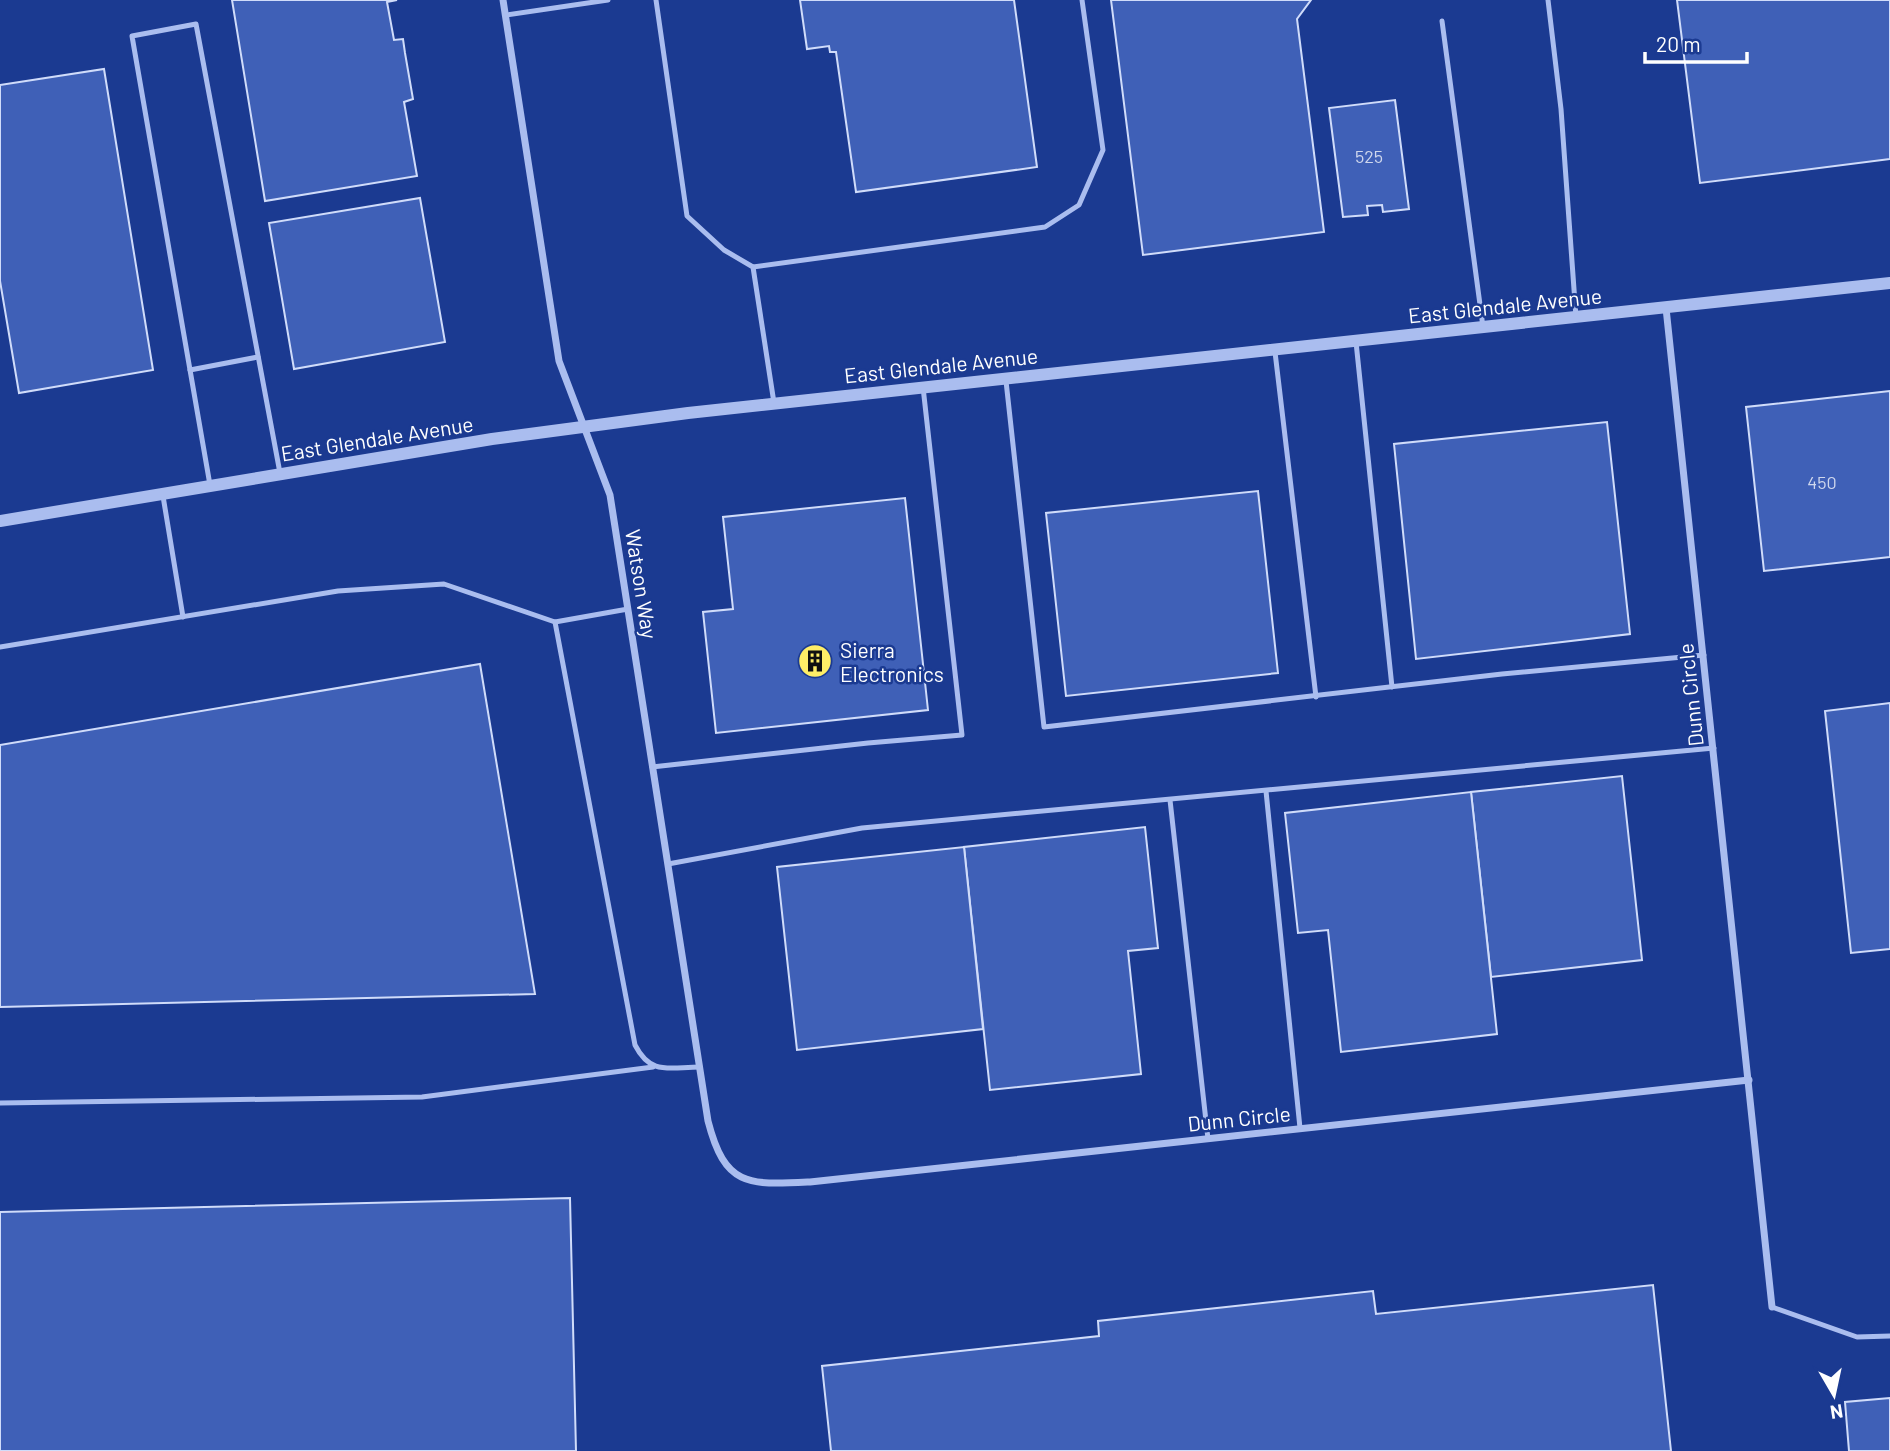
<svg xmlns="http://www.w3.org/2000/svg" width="1890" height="1451" font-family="Barlow,sans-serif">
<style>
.building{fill:#3f60b7;stroke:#d0dcfa;stroke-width:2}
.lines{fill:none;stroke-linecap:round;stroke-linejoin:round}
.service{stroke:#aabdef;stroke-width:5}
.minor{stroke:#aabdef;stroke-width:7}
.tertiary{stroke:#aabdef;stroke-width:12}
.labels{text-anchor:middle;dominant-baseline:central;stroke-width:5;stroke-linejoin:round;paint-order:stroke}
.number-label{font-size:18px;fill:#cfd7ed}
.street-label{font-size:21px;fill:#fff;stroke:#1b3a91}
.poi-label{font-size:21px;fill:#fff;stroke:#1b3a91;text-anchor:start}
</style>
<rect width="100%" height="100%" fill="#1b3a91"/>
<g class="building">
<path d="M232,0h165l-10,2 7,38 9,-1 2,14 8,46 -9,3 13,74 -152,25z"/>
<path d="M800,0h214l23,167 -181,25 -20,-140h-6l-1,-6 -22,3z"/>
<path d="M1111,0h200l-14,19 27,213 -181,23z"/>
<path d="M1677,0h213v159l-190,24z"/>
<path d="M104,69l49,301 -134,23 -19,-112v-196z"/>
<path d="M1395,100l14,109 -26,3 -1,-7 -15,1 1,9 -25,2 -14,-109z"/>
<path d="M420,198l25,144 -151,27 -25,-146z"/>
<path d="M1890,391v166l-126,14 -18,-164z"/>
<path d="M1607,422l23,212 -214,25 -22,-215z"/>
<path d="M1258,491l20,182 -212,23 -20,-183z"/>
<path d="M905,498l23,212 -212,23 -13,-121 30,-3 -10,-92z"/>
<path d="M480,664l55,330 -535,13v-262z"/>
<path d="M1890,703v246l-39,4 -26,-242z"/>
<path d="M1622,776l20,184 -151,17 -20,-185z"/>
<path d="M1471,792l26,242 -156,18 -13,-122 -30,3 -13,-120z"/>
<path d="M1145,827l13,121 -30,3 13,123 -151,16 -26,-243z"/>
<path d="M964,847l19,182 -186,21 -20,-183z"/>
<path d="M570,1198l6,253h-576v-239z"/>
<path d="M1653,1285l18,166h-840l-9,-85 277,-30 -1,-15 275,-30 3,23z"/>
<path d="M1890,1398v53h-41l-4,-49z"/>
</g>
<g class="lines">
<g class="service">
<path d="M656,0l31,216 37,34 29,17 21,136"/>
<path d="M1548,0l13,109 15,208"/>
<path d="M506,15l102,-15"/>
<path d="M1442,21l41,306"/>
<path d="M753,267l292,-40 34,-22 24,-55 -21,-150"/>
<path d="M1356,342l36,345"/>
<path d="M1275,352l41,345"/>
<path d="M190,370l68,-13"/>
<path d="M1006,381l38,346 458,-53 202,-19"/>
<path d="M210,485l-78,-449 64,-12 84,449"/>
<path d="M163,496l20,121"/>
<path d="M555,622l80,423c16,31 34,22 65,22"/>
<path d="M0,647l338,-56 106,-7 111,38 73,-13"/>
<path d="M652,767l216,-24 94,-8 -39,-348"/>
<path d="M1266,791l34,337"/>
<path d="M1170,800l38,339"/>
<path d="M668,864l194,-36 852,-80"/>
<path d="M0,1103l422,-6 231,-30"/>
<path d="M1772,1307l85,30 33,-1"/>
</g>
<g class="minor">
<path d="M503,0l56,361 51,134 98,626c17,66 40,64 102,61l939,-102"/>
<path d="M1666,308l106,999"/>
</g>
<path class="tertiary" d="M0,521l492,-82 196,-26 1202,-130"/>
</g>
<defs>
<g id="building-disc" transform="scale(1.75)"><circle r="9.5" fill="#ffee67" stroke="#1b3a91"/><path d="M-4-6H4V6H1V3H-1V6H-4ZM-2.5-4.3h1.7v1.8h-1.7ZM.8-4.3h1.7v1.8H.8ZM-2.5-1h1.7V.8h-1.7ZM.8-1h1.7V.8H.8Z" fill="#111"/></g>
</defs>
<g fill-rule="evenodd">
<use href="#building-disc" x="815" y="661"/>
</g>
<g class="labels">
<g class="number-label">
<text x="1369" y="156">525</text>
<text x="1822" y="482">450</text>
</g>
<g class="street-label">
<text transform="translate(1505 305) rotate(-6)">East Glendale Avenue</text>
<text transform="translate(941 365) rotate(-6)">East Glendale Avenue</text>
<text transform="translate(377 438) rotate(-9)">East Glendale Avenue</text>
<text transform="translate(642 584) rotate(81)">Watson Way</text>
<text transform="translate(1690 695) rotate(-96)">Dunn Circle</text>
<text transform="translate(1239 1118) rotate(-6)">Dunn Circle</text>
</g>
<g class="poi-label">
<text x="840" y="649">Sierra<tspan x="840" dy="24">Electronics</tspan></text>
</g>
</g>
<g transform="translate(1834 1395) rotate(171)" stroke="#1b3a91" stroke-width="5" paint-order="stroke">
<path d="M0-5L12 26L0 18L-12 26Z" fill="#ffffff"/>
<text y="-10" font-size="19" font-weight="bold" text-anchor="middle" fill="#ffffff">N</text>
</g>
<path d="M1645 52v10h102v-10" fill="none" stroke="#ffffff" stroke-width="3.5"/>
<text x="1656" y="52" font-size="21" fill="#ffffff" stroke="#1b3a91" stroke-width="5" paint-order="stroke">20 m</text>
</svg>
